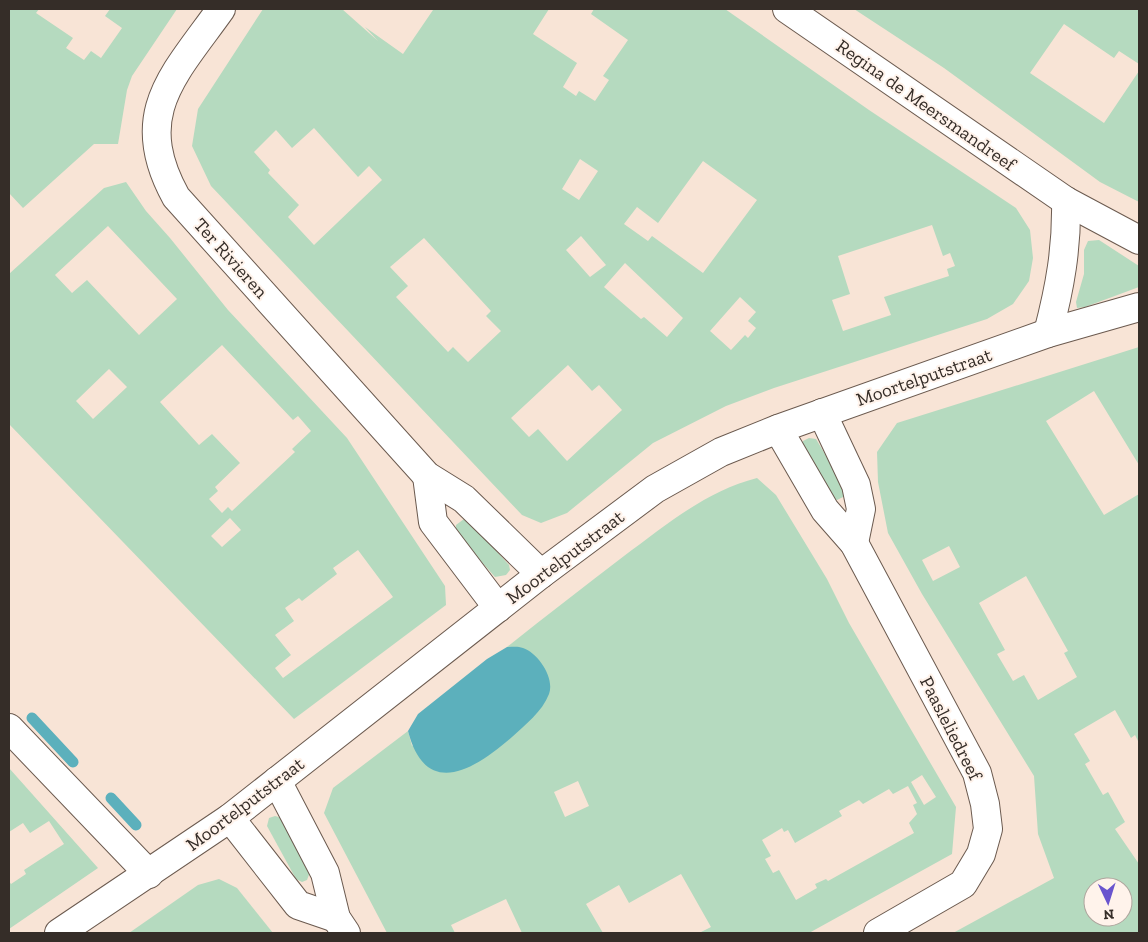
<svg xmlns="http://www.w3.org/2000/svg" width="1148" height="942" font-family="'Zilla Slab',serif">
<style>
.green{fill:#b5dabf;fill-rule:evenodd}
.water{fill:#5cb0bc}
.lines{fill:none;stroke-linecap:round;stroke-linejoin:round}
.stream{stroke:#5cb0bc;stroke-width:11}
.minor-casing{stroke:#6b5a4f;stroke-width:30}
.minor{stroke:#fff;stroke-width:28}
.labels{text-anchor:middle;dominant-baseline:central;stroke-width:4;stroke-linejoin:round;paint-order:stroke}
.street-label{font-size:19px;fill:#352d28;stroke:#fff3eb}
</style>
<rect width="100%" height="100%" fill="#f8e4d6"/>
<g class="green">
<path d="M9,9h30l-3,4 37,25 -7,10 18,12 7,-9 10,7 21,-30 -17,-12 5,-7h67l-45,67 -5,14 -9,54h-24l-71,64 -14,-15z"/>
<path d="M263,9h79l36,32 -13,-14 38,27 30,-44 -2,-1h118l-16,25 44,29 -14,24 13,9 3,-5 16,10 14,-21 -6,-4 25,-36 -37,-26 3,-5h131l144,101 147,98 14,22 3,28 -4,23 -16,23 -26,15 -213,69 -48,18 -73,37 -86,70 -26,10 -19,-8 -311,-329 -19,-40 6,-37zM314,128l44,49 11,-11 13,14 -68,65 -26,-28 11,-12 -31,-32 2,-3 -16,-18 22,-22 16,18zM580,159l18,12 -19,29 -17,-11zM703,161l54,39 -54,73 -51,-37 -4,5 -24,-17 13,-17 21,16zM932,225l11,31 7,-3 5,13 -8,3 2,7 -65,21 7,18 -48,16 -11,-31 18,-6 -12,-38zM581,236l25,29 -16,12 -24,-27zM424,238l67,73 -5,5 15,15 -33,31 -15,-15 -5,5 -52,-55 12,-11 -18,-19zM625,263l58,55 -16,19 -23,-20 -3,2 -37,-32zM740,297l16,15 -8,9 8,7 -8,10 -3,-3 -14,15 -21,-19zM568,365l24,26 7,-6 23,25 -55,51 -29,-32 -9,8 -18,-19z"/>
<path d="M854,9h285v55l-20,-13 -5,7 -50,-34 -34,49 74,50 35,-52v131l-39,-20 -156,-114z"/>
<path d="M126,182l20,29 24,27 58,72 119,128 98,148 1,19 -152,114 -285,-295v-150l95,-86zM108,226l69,73 -38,36 -52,-55 -15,13 -17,-18zM222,345l71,75 5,-4 13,15 -19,18 3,3 -63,59 -4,-4 -6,6 -13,-14 9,-8 -3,-4 25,-24 -28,-29 -13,11 -39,-43zM109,369l18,18 -34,32 -17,-18zM230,518l11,12 -19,17 -11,-11zM358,550l35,47 -110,81 -8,-10 16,-13 -16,-20 19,-14 -9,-13 14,-10 3,3 35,-27 -4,-6z"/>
<path d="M1099,240l40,26v21l-54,20 -8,1 -1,-6 8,-28v-24l4,-9z"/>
<path d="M1139,347v118l-45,-74 -48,30 58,94 35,-21v249l-4,-8 -4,3 -16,-28 -41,24 16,27 -5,3 18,31 5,-3 17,30 -10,7 24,35v69h-186l101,-55 -16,-44 -4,-58 -112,-182 -34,-61 -10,-51 -1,-30 20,-29zM949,546l11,21 -27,14 -11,-21zM1026,576l42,75 -4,2 13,24 -39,23 -14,-25 -11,6 -16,-27 8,-4 -26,-47zM1093,887h30v30h-30z"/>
<path d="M809,438l7,1 31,52 -4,6 -6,3 -7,-2 -28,-51 1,-6z"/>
<path d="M757,478l19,17 51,84 22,44 107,184 -4,47 -143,79h-110l12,-6 -30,-53 -52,29 -10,-18 -33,19 17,29h-81l-16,-34 -55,26 4,8h-68l-63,-120 9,-25 75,-57 4,15 110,-98 -15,-1c39,-31 78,-61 117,-91 42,-31 82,-65 133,-78zM922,775l14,22 -12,8 -13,-23zM578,781l11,25 -24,11 -11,-25zM908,786l9,17 -4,2 4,9 -8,9 5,10 -86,48 -2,-2 -11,5 2,4 -21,12 -17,-30 -6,3 -8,-14 6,-3 -9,-16 20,-12 2,4 4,-2 7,13 47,-27 -3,-5 20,-11 4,4 26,-15 4,5z"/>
<path d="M464,519l7,4 38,42 1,5 -4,5 -11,2 -39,-44v-8z"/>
<path d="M9,768l89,100 -89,61v-48l2,3 15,-10 -2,-4 40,-26 -15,-23 -19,12 -7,-10 -14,9z"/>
<path d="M275,816l7,2 28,54 -3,8 -5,2 -6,-3 -29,-53 2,-8z"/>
<path d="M219,879l18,9 36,45h-144l69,-48z"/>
</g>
<path class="water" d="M507,647c5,0 11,-1 16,1 15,5 32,30 26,46 -7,18 -24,31 -37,43 -38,33 -86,63 -104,-6l10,-17 69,-55z"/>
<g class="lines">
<g class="stream">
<path d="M32,718l41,44"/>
<path d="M111,798l25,27"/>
</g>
<g class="minor-casing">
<g id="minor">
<path d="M221,9c-47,66 -91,105 -45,188l251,279 37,23 77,75"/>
<path d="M787,9l279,192 73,39"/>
<path d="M1048,333c12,-46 19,-85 18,-132"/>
<path d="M822,413l34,72 5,24 -7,34"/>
<path d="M778,429l47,81 29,33 123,230 8,31 3,25 -7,25 -18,30 -85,49"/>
<path d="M427,476l6,46 65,86"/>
<path d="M9,728l140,146"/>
<path d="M277,781l48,92 11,45 10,15"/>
<path d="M230,818l68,87 38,13"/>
<path d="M59,933l171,-115 311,-244 114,-85 66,-37 57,-23 270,-96 91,-26"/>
</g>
</g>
<use href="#minor" class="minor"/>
</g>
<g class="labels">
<g class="street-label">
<text transform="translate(926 105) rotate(35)">Regina de Meersmandreef</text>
<text transform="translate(231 258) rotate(48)">Ter Rivieren</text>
<text transform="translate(924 377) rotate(-19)">Moortelputstraat</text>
<text transform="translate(565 557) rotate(-37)">Moortelputstraat</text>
<text transform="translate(951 728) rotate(63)">Paasleliedreef</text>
<text transform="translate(245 804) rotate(-37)">Moortelputstraat</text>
</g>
</g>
<rect width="1148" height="942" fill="none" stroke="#352d28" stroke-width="20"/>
<g transform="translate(1108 902) rotate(176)"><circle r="24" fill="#fff3eb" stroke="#aea49d"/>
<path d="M0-4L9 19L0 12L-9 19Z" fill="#6954ce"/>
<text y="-8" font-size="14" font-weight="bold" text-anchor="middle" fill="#352d28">N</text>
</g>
</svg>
